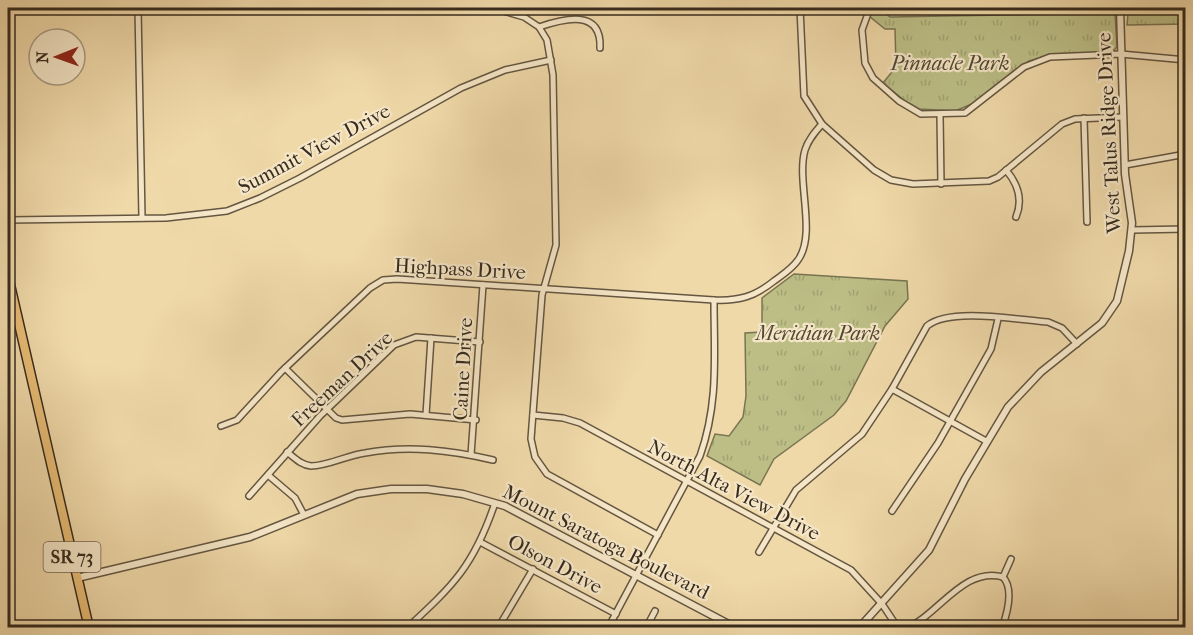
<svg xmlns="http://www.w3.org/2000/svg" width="1193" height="635" font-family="'IM FELL French Canon',serif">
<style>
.grass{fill:url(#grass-tufts);stroke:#797452;stroke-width:1.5}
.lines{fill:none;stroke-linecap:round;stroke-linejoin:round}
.minor-casing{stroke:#645641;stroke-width:8}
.tertiary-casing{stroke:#645641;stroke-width:9}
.trunk-casing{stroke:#362b1e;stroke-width:11}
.minor{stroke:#f5e6c7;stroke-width:5}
.tertiary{stroke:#f5e6c7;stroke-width:6}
.trunk{stroke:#e8bc74;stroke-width:8}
.labels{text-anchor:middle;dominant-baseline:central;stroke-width:4.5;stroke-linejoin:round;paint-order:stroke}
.shield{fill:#f5e6c7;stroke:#6f6351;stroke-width:1.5}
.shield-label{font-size:18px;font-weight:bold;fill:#362b1e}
.park-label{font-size:20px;font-style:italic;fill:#514833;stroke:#f5e6c7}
.street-label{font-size:20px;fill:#362b1e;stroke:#f5e6c7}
</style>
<defs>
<pattern id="grass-tufts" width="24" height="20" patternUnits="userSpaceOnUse" patternTransform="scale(1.5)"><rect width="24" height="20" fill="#bcbe86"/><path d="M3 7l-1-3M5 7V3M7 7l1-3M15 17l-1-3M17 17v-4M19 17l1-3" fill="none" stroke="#a2a373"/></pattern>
</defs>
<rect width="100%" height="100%" fill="#f0d9a9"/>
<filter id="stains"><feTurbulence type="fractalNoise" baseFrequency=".00333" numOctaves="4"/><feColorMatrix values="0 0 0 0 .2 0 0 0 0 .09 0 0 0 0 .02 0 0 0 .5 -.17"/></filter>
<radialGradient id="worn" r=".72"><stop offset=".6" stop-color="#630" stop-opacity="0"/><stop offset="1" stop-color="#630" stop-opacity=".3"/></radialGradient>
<g class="grass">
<path d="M874,8h4l12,9 225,-4 2,34 -6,6 -52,1 -30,7 -50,40 -24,10 -36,-2 -14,-8 -22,-18 13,-16 -1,-38h-10l-16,-13z"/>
<path d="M1185,12v12l-58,1 1,-12z"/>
<path d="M794,274l113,7 1,18 -23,27 -39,75 -12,14 -60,44 -14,26 -53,-29 8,-22 14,2 14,-19 3,-21 -1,-63 17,-1v-34z"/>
</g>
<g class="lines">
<g class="minor-casing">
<g id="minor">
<path d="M138,8l4,210"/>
<path d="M239,8h106"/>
<path d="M493,8l31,9 15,10 8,13 6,35 3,170 -14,50 -11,144 4,18 12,17 111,61"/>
<path d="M800,8l4,88 18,28 52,46 17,10 22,4 76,-3 9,-4 64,-53 13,-5 48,-2"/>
<path d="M870,8l-8,22 3,33 8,15 26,23 22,13 44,-1 59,-46 26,-10 71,-3 65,6"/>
<path d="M539,27c24,-8 63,-19 61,21"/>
<path d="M940,115l1,69"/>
<path d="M1084,118l3,104"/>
<path d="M1125,165l61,-11"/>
<path d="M1006,170c12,14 17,30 10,47"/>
<path d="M8,220l158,-2 61,-7 33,-13 40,-20 161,-90 44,-18 46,-10"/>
<path d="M1132,230l54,-1"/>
<path d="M285,368l51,50 6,2 68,-6 66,6"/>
<path d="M892,389l94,52"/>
<path d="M426,415l5,-77"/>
<path d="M533,415l30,3 17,5 271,147 31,34 16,24"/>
<path d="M221,426l16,-6 44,-48 89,-84 13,-8 14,-1 317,21c25,1 40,-3 60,-19 8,-6 18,-12 24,-21 19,-26 -2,-79 7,-110 3,-10 10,-18 17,-26"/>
<path d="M287,452c8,6 14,13 24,14 17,0 37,-11 54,-13 43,-8 85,-3 128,7"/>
<path d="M471,455l12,-170"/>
<path d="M268,475l27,23 9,17"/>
<path d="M249,496l71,-80 74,-71 22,-8 64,5"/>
<path d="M892,511l46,-68 53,-94 7,-30"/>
<path d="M480,542l136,72"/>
<path d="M759,552l37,-62 66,-56 30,-45 35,-63c23,-19 91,-6 121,-4l14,6 15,16"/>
<path d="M1003,577l8,-18"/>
<path d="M407,628c47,-43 67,-63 88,-125"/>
<path d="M498,628l35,-59"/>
<path d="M608,628l92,-172c19,-54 14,-100 14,-156"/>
<path d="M646,628l9,-17"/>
<path d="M906,628c32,-12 57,-62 97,-51"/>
<path d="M1002,628c5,-14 12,-39 1,-51"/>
</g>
</g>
<g class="tertiary-casing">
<g id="tertiary">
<path d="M77,578l173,-41 107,-43 34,-5h36l36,5 42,12 231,122"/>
<path d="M859,628l70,-78 36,-71 43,-72 33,-35 61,-49 15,-22 12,-50 3,-28 -7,-49 -5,-166"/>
</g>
</g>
<g class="trunk-casing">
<path id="trunk" d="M8,276l81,352"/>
</g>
<use href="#minor" class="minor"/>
<use href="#tertiary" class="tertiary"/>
<use href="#trunk" class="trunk"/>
</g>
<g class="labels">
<rect class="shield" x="43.5" y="542" width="57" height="30" rx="4.5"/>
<g class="shield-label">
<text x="72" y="557">SR 73</text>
</g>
<g class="park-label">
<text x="950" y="63">Pinnacle Park</text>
<text x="818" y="333">Meridian Park</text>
</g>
<g class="street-label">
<text transform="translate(1109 133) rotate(-93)">West Talus Ridge Drive</text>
<text transform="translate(314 149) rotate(-28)">Summit View Drive</text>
<text transform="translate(460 269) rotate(3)">Highpass Drive</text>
<text transform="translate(463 369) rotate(-87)">Caine Drive</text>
<text transform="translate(342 379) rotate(-43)">Freeman Drive</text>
<text transform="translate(734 490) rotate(28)">North Alta View Drive</text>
<text transform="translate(606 542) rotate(27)">Mount Saratoga Boulevard</text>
<text transform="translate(555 564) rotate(28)">Olson Drive</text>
</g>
</g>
<rect width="1193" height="635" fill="none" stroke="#f0d9a9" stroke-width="30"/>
<rect x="9" y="9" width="1175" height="617" fill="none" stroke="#362b1e" stroke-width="3"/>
<rect x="15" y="15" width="1163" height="605" fill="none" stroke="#362b1e" stroke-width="1.5"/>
<g transform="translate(57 57) rotate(269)"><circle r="28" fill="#f5e6c7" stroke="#a99b83" stroke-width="1.5"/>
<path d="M0-4.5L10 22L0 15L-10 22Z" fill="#8f2418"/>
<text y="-9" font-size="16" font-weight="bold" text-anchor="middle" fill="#362b1e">N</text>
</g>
<rect width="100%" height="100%" filter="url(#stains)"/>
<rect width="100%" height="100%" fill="url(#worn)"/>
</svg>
